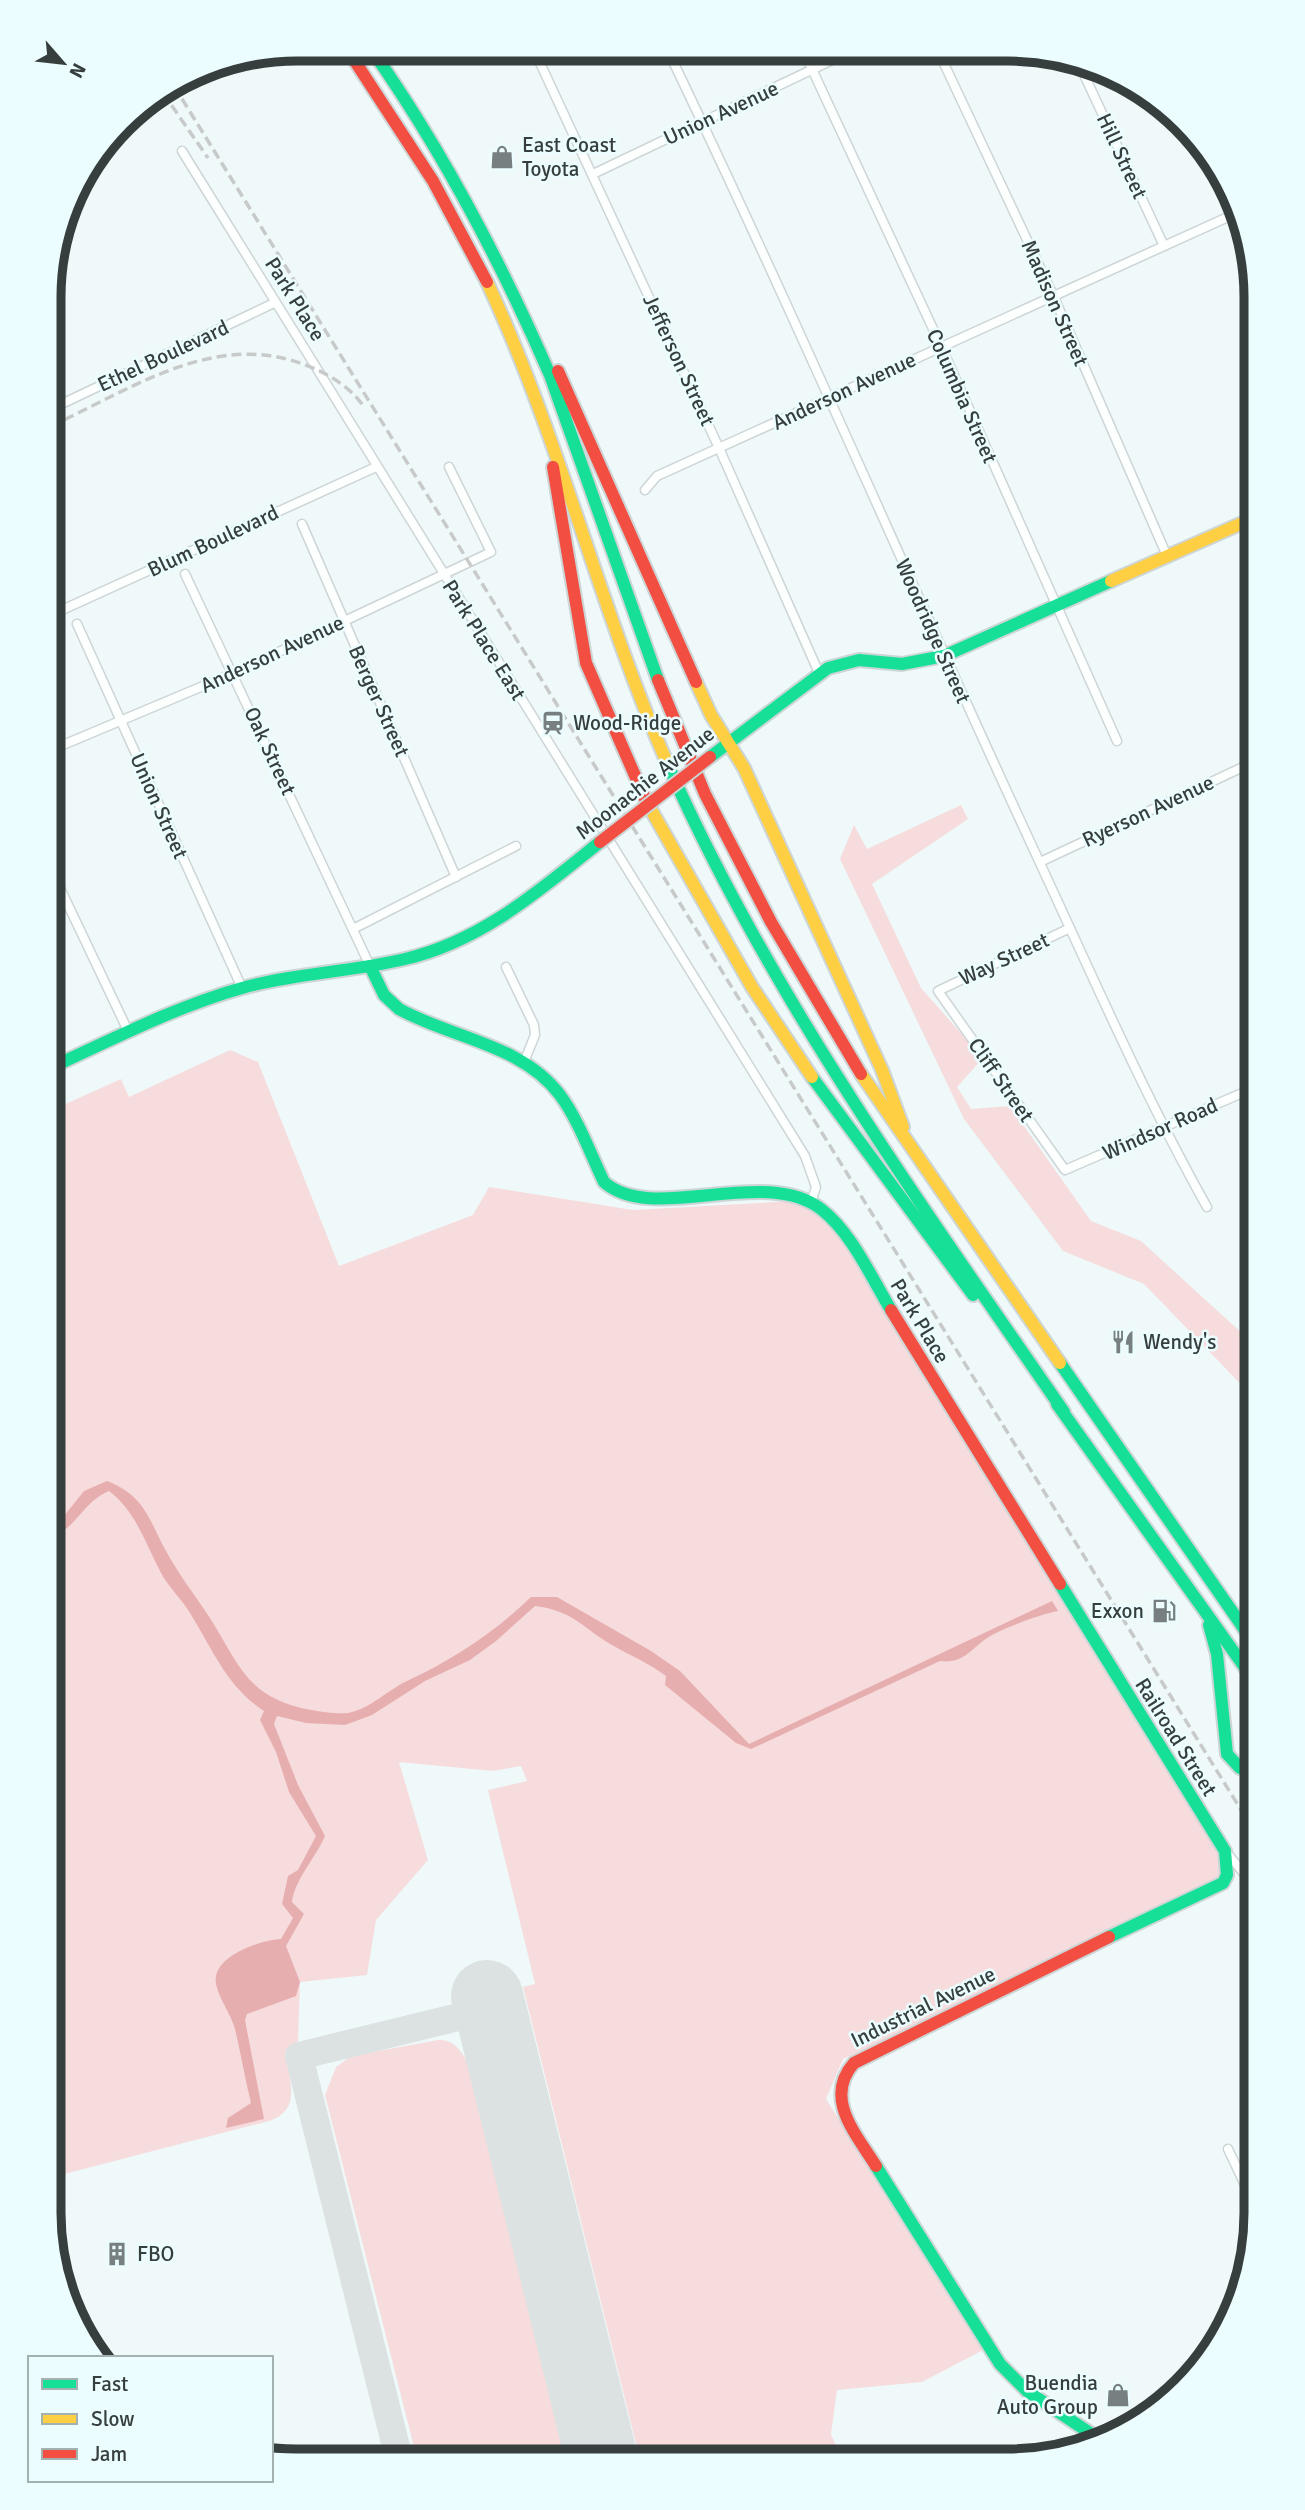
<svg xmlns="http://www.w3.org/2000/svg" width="1305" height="2510" font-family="Signika,sans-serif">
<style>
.green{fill:#f7dcdd}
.water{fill:#e7aeb0}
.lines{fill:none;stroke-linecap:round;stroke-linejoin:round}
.taxiway{stroke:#dce2e2;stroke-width:28}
.runway{stroke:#dce2e2;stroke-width:72}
.street-casing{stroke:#cdd5d6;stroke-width:11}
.fast-casing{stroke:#cdd5d6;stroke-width:16}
.slow-casing{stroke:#cdd5d6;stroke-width:16}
.jam-casing{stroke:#cdd5d6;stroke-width:16}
.street{stroke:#fdfefe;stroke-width:8}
.fast{stroke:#16e098;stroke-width:12}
.slow{stroke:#ffcf43;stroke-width:12}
.jam{stroke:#f24e42;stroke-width:12}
.rail{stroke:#c8caca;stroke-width:3.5;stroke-dasharray:10 5;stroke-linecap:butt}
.jam-bridge-casing{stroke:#cdd5d6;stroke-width:16;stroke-linecap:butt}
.jam-bridge{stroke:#f24e42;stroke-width:12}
.labels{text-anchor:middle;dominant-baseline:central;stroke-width:5;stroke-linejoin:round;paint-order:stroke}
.street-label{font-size:21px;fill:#373e3e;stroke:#ebfdfe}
.poi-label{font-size:21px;fill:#373e3e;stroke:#ebfdfe;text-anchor:start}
.rim{fill:none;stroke:#373e3e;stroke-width:9}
</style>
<rect width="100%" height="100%" fill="#eff9fa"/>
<g class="green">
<path d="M961,805l7,14 -96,65 49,104 62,70 -26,29 14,22 39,-3 81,115 50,20 115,105v54l-112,-116 -81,-33 -99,-132 -124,-260 14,-34 13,24z"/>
<path d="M230,1050l28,12 81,204 134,-51 16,-28 144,23 179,-10 15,11 405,650 -25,37 -364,161 -17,40 159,250 -63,33 -85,8 -6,44 11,27 -202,-1 -117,-473 12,-3 -47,-194 39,-9 -6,-15 -28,5 -94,-9 29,98 -52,60 -9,55 -67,7 -2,60 -13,10c3,26 19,57 -16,69l-220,57 1,-1067 71,-32 8,18z"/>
<path d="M438,2040c16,-1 23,11 31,24l98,396 -150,-1 -92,-364 11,-28 15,-11z"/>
</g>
<path class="water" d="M107,1481c38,15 41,37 59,70 13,24 29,44 44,67 30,48 37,80 101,92 11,2 26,4 37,3 22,-4 41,-24 61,-33 45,-21 86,-48 122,-83h26l94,54 29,20 69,73 303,-143 6,10c-17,3 -58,18 -71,27 -17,12 -24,26 -47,23l-189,88 -15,-6 -71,-58 1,-9c-17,-13 -35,-20 -54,-31 -31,-18 -38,-34 -77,-39l-39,35 -26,19 -45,21 -53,34 -27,10 -39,-2 -29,-7 -3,8 24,61 27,51c-10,23 -30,43 -33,66l12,12 -18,32 14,36 -4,14 -49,18 -2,6 19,99 -38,9 2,-10 23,-15c-6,-24 -10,-49 -16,-74 -4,-15 -16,-30 -19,-45 -5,-28 45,-44 65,-45l12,-21 -11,-14 6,-28 10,-6 18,-34 -27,-44 -13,-40 -16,-32 4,-9c-37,-24 -51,-61 -74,-98 -8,-14 -21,-25 -29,-40 -15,-28 -25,-62 -52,-82 -26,12 -28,29 -50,43l-9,-2v-15l14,-1 20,-25z"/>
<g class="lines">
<path class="taxiway" d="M399,2459l-100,-403 192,-47"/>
<path class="runway" d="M487,1996l115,464"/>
<g class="street-casing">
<g id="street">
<path d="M534,50l185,398 100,225"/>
<path d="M668,51c129,268 246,541 371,810 54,116 105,234 168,346"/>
<path d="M804,52l137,294 176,395"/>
<path d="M939,53l114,242 114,261"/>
<path d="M1080,66l84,180"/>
<path d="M182,151l623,1005 11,31 -4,13"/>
<path d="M593,174l256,-122"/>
<path d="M51,409l223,-106"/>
<path d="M645,490l12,-14 582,-264"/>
<path d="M302,524l154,353"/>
<path d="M185,574l185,392"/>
<path d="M51,615l325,-148"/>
<path d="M77,624l165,364"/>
<path d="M51,750l183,-77 257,-121 -42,-85"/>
<path d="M1040,862l216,-101"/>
<path d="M50,867l79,166"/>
<path d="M1070,928l-132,63 127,179 191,-83"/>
<path d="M353,929l163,-83"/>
<path d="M506,967l28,58 1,10 -11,27"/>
<path d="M1227,1853l29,35"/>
<path d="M1228,2149l27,57"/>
</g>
</g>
<g class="fast-casing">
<g id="fast">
<path d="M371,49c72,102 129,211 179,326l108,305"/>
<path d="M710,757l118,-89 31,-8 43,4 42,-8 167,-75"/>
<path d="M668,765c103,232 252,438 396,647"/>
<path d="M370,966l14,29 15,14c52,29 123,35 161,86 19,26 30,58 44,87 48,43 160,-17 217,27 31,24 50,68 70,101"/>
<path d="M50,1068c63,-29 125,-61 192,-80 53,-15 109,-16 163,-29 77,-18 135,-69 195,-117"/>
<path d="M812,1077l161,218"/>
<path d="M1060,1363l196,283"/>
<path d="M1057,1404l199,279"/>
<path d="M1060,1584l165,267 2,24 -4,8 -114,54"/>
<path d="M1209,1625l8,29 10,100 13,14 16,4"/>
<path d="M876,2166l124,198 27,27 75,50"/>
</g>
</g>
<g class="slow-casing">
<g id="slow">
<path d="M487,282c73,156 112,325 181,483"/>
<path d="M1111,581l145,-64"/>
<path d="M696,682l15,33 33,53 138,302 21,57"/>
<path d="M646,801l106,186 60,90"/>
<path d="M861,1074l199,289"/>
</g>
</g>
<g class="jam-casing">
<g id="jam">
<path d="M347,49l86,132 54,101"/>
<path d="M558,371l138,311"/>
<path d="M553,467l33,196 60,138"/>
<path d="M658,680l47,114 66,128 90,152"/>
<path d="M891,1310l169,274"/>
<path d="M876,2166c-20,-32 -53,-68 -22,-103l255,-126"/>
</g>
</g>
<use href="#street" class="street"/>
<use href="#fast" class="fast"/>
<use href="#slow" class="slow"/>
<use href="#jam" class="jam"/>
<g class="rail">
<path d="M174,86l1082,1748"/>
<path d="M163,93l45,65"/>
<path d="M51,426c85,-39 168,-99 262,-58 19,8 40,22 51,39"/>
</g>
<g class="jam-bridge-casing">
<path id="jam-bridge" d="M600,842l110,-85"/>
</g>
<use href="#jam-bridge" class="jam-bridge"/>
</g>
<defs>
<g id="shop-bare" transform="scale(1.89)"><path d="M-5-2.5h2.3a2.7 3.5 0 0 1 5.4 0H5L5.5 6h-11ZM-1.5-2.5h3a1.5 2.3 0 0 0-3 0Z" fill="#777f80" stroke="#ebfdfe" stroke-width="2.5" paint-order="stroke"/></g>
<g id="station-bare" transform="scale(1.89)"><path d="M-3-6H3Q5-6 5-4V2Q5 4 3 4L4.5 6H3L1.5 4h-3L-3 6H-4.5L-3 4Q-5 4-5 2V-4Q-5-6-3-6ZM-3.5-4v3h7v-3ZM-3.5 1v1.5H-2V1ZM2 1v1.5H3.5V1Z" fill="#777f80" stroke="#ebfdfe" stroke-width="2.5" paint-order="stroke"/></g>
<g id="restaurant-bare" transform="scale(1.89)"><path d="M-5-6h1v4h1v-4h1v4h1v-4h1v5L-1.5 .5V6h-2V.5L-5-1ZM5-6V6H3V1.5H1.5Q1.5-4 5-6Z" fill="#777f80" stroke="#ebfdfe" stroke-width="2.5" paint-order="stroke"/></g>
<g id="fuel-bare" transform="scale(1.89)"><path d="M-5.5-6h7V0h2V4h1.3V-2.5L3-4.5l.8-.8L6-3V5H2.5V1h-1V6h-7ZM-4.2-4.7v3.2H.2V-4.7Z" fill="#777f80" stroke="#ebfdfe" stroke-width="2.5" paint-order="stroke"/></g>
<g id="building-bare" transform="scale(1.89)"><path d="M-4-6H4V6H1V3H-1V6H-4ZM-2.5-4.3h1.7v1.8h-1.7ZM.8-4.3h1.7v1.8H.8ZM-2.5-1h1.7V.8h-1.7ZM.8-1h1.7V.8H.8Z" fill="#777f80" stroke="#ebfdfe" stroke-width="2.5" paint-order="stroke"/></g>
</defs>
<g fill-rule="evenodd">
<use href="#shop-bare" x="502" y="157"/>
<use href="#station-bare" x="553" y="723"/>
<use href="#restaurant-bare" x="1123" y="1342"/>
<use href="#fuel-bare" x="1164" y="1611"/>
<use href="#building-bare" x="117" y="2254"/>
<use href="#shop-bare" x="1118" y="2395"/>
</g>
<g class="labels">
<g class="street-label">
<text transform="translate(721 113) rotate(-25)">Union Avenue</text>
<text transform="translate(1122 156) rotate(65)">Hill Street</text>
<text transform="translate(295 299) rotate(58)">Park Place</text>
<text transform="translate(1055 303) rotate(66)">Madison Street</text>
<text transform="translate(163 356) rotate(-25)">Ethel Boulevard</text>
<text transform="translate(679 360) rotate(65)">Jefferson Street</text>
<text transform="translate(844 391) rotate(-25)">Anderson Avenue</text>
<text transform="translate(962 396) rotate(66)">Columbia Street</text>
<text transform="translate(213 541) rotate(-25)">Blum Boulevard</text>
<text transform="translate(933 631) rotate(66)">Woodridge Street</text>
<text transform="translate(484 640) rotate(58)">Park Place East</text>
<text transform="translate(272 654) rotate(-25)">Anderson Avenue</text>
<text transform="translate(379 701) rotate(66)">Berger Street</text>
<text transform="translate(270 751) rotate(65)">Oak Street</text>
<text transform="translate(645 783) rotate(-38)">Moonachie Avenue</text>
<text transform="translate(159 806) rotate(66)">Union Street</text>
<text transform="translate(1148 811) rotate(-25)">Ryerson Avenue</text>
<text transform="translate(1004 959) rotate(-25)">Way Street</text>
<text transform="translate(1001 1080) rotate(55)">Cliff Street</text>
<text transform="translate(1160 1129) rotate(-24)">Windsor Road</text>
<text transform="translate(920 1321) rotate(59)">Park Place</text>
<text transform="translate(1176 1737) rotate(58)">Railroad Street</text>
<text transform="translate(923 2007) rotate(-26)">Industrial Avenue</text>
</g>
<g class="poi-label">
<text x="522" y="145">East Coast<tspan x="522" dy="24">Toyota</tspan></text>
<text x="573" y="723">Wood-Ridge</text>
<text x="1143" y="1342">Wendy's</text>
<text x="1144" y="1611" text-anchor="end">Exxon</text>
<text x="137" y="2254">FBO</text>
<text x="1098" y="2383" text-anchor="end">Buendia<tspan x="1098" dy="24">Auto Group</tspan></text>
</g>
</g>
<path d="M0 0H1305V2510H0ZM297 61H1008A236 236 0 0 1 1244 297V2213A236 236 0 0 1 1008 2449H297A236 236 0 0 1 61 2213V297A236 236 0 0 1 297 61Z" fill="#ebfdfe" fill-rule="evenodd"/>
<path class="rim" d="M297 61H1008A236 236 0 0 1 1244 297V2213A236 236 0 0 1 1008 2449H297A236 236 0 0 1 61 2213V297A236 236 0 0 1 297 61Z"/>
<rect x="28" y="2356" width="245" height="126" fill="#ebfdfe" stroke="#a3b1b1" stroke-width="2"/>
<rect x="42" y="2379" width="35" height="10" fill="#16e098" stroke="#a3b1b1" stroke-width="2"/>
<text x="91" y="2391" font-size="21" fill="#373e3e">Fast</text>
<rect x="42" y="2414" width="35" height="10" fill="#ffcf43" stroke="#a3b1b1" stroke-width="2"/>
<text x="91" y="2426" font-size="21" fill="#373e3e">Slow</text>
<rect x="42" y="2449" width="35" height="10" fill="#f24e42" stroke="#a3b1b1" stroke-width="2"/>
<text x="91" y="2461" font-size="21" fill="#373e3e">Jam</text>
<g transform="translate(63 63) rotate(118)" stroke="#ebfdfe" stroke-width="5" paint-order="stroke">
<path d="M0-5L12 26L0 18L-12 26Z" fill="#373e3e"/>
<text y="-10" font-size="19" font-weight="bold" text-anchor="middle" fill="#373e3e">N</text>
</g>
</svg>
